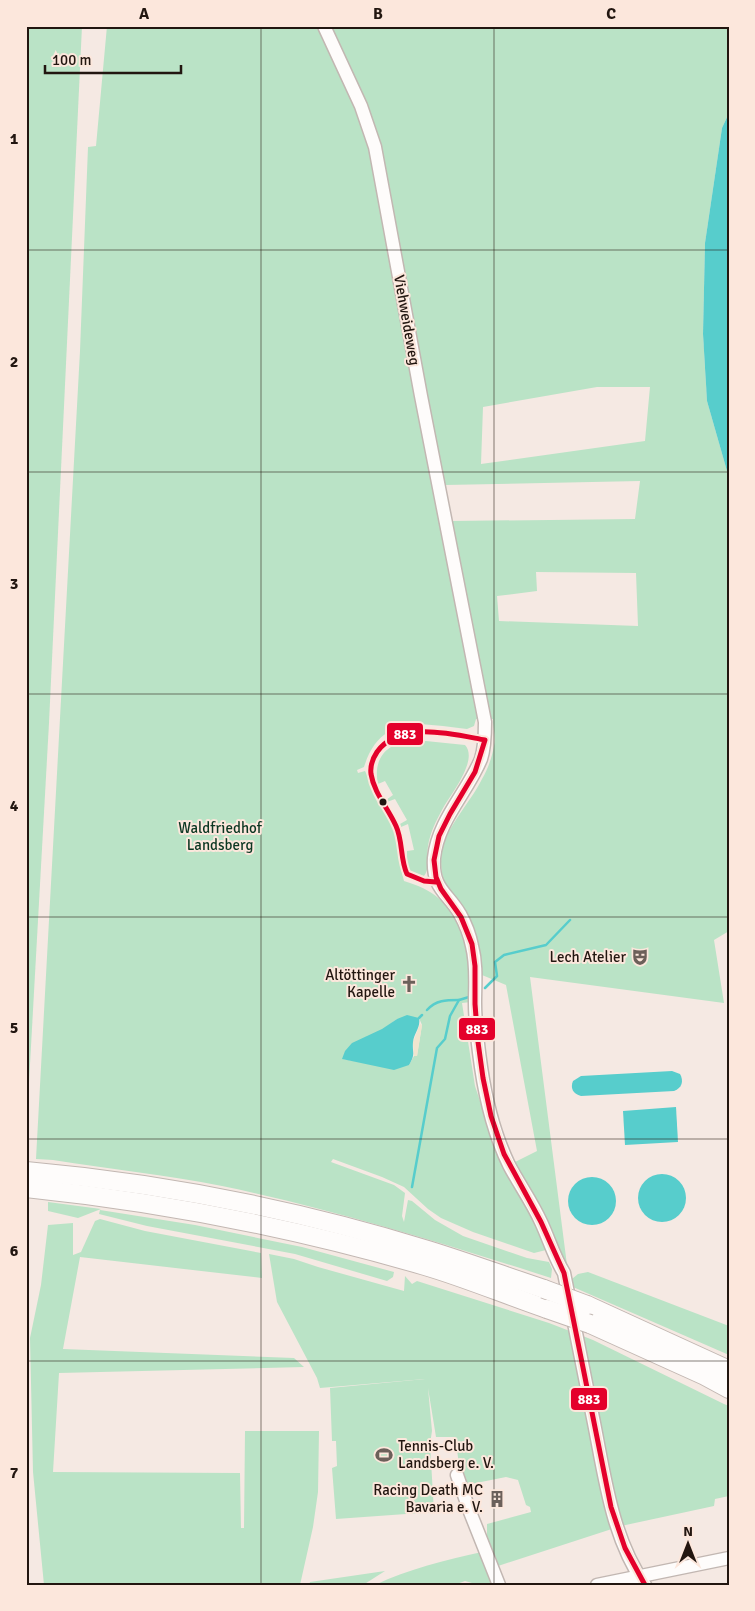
<svg xmlns="http://www.w3.org/2000/svg" width="755" height="1611" font-family="Signika,sans-serif">
<style>
.green{fill:#bae3c6;fill-rule:evenodd}
.sand{fill:#f0e5ce}
.water{fill:#57cdcc}
.lines{fill:none;stroke-linecap:round;stroke-linejoin:round}
.stream{stroke:#57cdcc;stroke-width:2.5}
.minor-casing{stroke:#c2b7b2;stroke-width:15}
.highway-casing{stroke:#c2b7b2;stroke-width:20}
.minor{stroke:#fefcfb;stroke-width:12}
.highway{stroke:#fefcfb;stroke-width:18}
.highway-bridge-casing{stroke:#c2b7b2;stroke-width:20;stroke-linecap:butt}
.highway-bridge{stroke:#fefcfb;stroke-width:18}
.bus-1-casing{stroke:#fce7dc;stroke-width:9}
.bus-1{stroke:#e4002b;stroke-width:5}
.grid{fill:none;stroke:#221610;stroke-width:1;stroke-opacity:0.55}
.bus-dot{fill:#221610;stroke:#fce7dc;stroke-width:2}
.labels{text-anchor:middle;dominant-baseline:central;stroke-width:4;stroke-linejoin:round;paint-order:stroke}
.street-label{font-size:15px;fill:#221610;stroke:#fce7dc}
.park-label{font-size:15px;fill:#0b3722;stroke:#fce7dc}
.poi-label{font-size:15px;fill:#221610;stroke:#fce7dc;text-anchor:end}
.line-badge{stroke:#fce7dc;stroke-width:2}
.badge-label{font-size:14px;text-anchor:middle;font-weight:bold;fill:#fff}
.neatline{fill:none;stroke:#221610;stroke-width:2}
.grid-label{font-size:16px;text-anchor:middle;font-weight:bold;fill:#221610}
</style>
<rect width="100%" height="100%" fill="#f5e9e3"/>
<g class="green">
<path d="M26,26h56l-33,697 -23,413z"/>
<path d="M107,26h622v87l-7,15 -17,115 -2,91 4,67 22,77v453l-15,9 10,63 -194,-26 37,288 -52,-103 22,-11 -31,-166 -24,-10 -37,-90c-2,-7 -4,-15 -4,-23 0,-32 28,-56 41,-83 6,-10 10,-22 12,-33 2,-8 -1,-19 -1,-27h-17l-2,7 -7,3c-45,-5 -86,-16 -103,38l-7,3 1,3 7,-2c10,21 25,44 32,67 3,14 3,29 7,43 29,9 44,20 56,48 3,8 8,18 8,26 2,16 2,31 3,47l-9,1 13,83 16,48 46,90 9,26 -12,3 -61,-21 -32,-14 -13,-9 -24,-22 -22,-10 -49,-18 -2,3 63,23 11,8 -3,23 2,6 4,-22 4,1 23,19 28,16 64,22 22,4 3,7 -1,9c-109,-35 -218,-69 -329,-92 -56,-11 -113,-17 -169,-26l-17,-1 44,-808 8,-204 8,-1zM597,387h53l-5,54 -164,23 2,-57zM640,481l-5,38 -183,2 -7,-36zM536,572l100,1 2,53 -139,-5 -2,-25 40,-5zM419,1018l3,7 -5,31h-3l-5,9 -44,-2 -22,-4 54,-40z"/>
<path d="M416,740l49,5c14,15 -15,50 -23,65 -6,11 -12,23 -14,36 -2,10 3,21 -4,30l-14,-5 -3,-4v-16l7,-1 -6,-26 -7,3 -1,-3 7,-4 -12,-21 -8,3 -1,-2 7,-5 -8,-14 -7,3c-6,-28 12,-43 38,-44z"/>
<path d="M48,1202l53,7 -23,9 -30,-7z"/>
<path d="M100,1210l95,15 107,22 92,25 -1,5 -6,4 -92,-27 -148,-28 -48,-12z"/>
<path d="M100,1219l45,12 116,22 1,25 -182,-21 -17,92 231,9 10,9 -245,6 -6,99 187,1 1,55h3l1,-97h74l-1,61 -5,35 -13,58h-256l-11,-113 -3,-134 11,-53 7,-60 25,-2v32l8,-3 14,-31z"/>
<path d="M269,1254l25,5 24,8 86,24 1,-15 7,8 5,-3 132,42 44,17 131,64 5,2v90l-14,3 -1,7 -93,20 -123,40 -11,-29v-13l44,-12 -1,-5 -4,-2 -8,-25 -12,-3 -40,8 -5,-8 -6,-40h-19l-8,-49 4,43 -2,13 4,68 -98,7 -4,-51 5,-2 -1,-25h-4l-2,-53 95,-9 -105,9 -3,-10 -40,-76z"/>
<path d="M588,1272l141,54v29l-156,-68 -1,-8 6,-5z"/>
<path d="M482,1552l14,33h-24v-2l-7,-2 -11,4h-79c33,-16 71,-25 107,-33z"/>
<path d="M385,1571l-22,14h-54l1,-3z"/>
</g>
<path class="sand" d="M420,1024l2,1 -5,31h-3l-1,-14z"/>
<g class="water">
<path d="M729,113v365l-22,-77 -4,-67 2,-91 17,-115z"/>
<path d="M407,1015l12,3c2,9 -5,15 -6,24 -1,12 3,11 -4,23l-15,5 -52,-11 3,-8 7,-8 30,-14 15,-10z"/>
<path d="M672,1071l8,3c4,7 2,14 -6,17l-93,5c-8,-2 -11,-8 -8,-15l8,-5z"/>
<path d="M676,1107l2,35 -53,3 -2,-34z"/>
<circle cx="662" cy="1198" r="24"/>
<circle cx="592" cy="1201" r="24"/>
</g>
<g class="lines">
<g class="stream">
<path d="M485,988l12,-12 -2,-14 9,-7 42,-10 24,-25"/>
<path d="M427,1010c9,-10 19,-10 32,-10"/>
<path d="M419,1018l3,-3"/>
<path d="M412,1187l25,-139 8,-9 5,-23 9,-16 10,-3"/>
</g>
<g class="minor-casing">
<g id="minor">
<path d="M324,26l37,80 14,41 46,249 64,326c0,12 0,25 -4,37 -14,34 -43,61 -47,99 -2,31 13,34 26,56 5,9 10,22 12,32 5,19 3,38 3,57 0,21 3,43 6,64 5,34 13,67 28,98 10,19 23,37 32,57 8,17 13,35 23,51 10,50 20,100 30,150 11,55 18,115 51,162"/>
<path d="M457,1475l13,37 29,73"/>
<path d="M597,1585l132,-27"/>
</g>
</g>
<g class="highway-casing">
<g id="highway">
<path d="M26,1171c135,12 273,39 402,79 39,12 77,26 116,39"/>
<path d="M26,1188c135,14 269,40 399,78 41,12 81,29 122,43"/>
<path d="M587,1305l142,65"/>
<path d="M590,1324l115,52 24,13"/>
</g>
</g>
<use href="#minor" class="minor"/>
<use href="#highway" class="highway"/>
<g class="highway-bridge-casing">
<g id="highway-bridge">
<path d="M544,1289l43,16"/>
<path d="M547,1309l43,15"/>
</g>
</g>
<use href="#highway-bridge" class="highway-bridge"/>
<g class="bus-1-casing">
<path id="bus-1" d="M436,882l-12,-1 -17,-7c-7,-15 -4,-33 -11,-48 -8,-18 -22,-33 -25,-52 -1,-8 2,-16 6,-22 23,-32 75,-18 108,-12l-10,32 -25,42 -11,22 -5,24 2,17 5,12 20,28 11,27 3,22v38l3,38 5,36 8,38 13,38 37,68 23,51 47,234 14,41 20,37"/>
</g>
<use href="#bus-1" class="bus-1"/>
</g>
<path class="grid" d="M261,26v1559M494,26v1559M26,250h703M26,472h703M26,694h703M26,917h703M26,1139h703M26,1361h703"/>
<defs>
<g id="theatre-bare" transform="scale(1.35)"><path d="M-5-5.5Q0-4 5-5.5V0Q5 5 0 6Q-5 5-5 0ZM-3.3-2.5H-1v1.5H-3.3ZM1-2.5H3.3v1.5H1ZM-2.8 1Q0 5.5 2.8 1Z" fill="#6c605a" stroke="#fce7dc" stroke-width="2.5" paint-order="stroke"/></g>
<g id="church-bare" transform="scale(1.35)"><path d="M-1.2-6h2.4v3.5h3.3v2.4h-3.3V6h-2.4V-.1h-3.3v-2.4h3.3Z" fill="#6c605a" stroke="#fce7dc" stroke-width="2.5" paint-order="stroke"/></g>
<g id="stadium-bare" transform="scale(1.35)"><path d="M0-5a6.5 5 0 1 0 0 10a6.5 5 0 1 0 0-10ZM-3.5-1.8h7v3.6h-7Z" fill="#6c605a" stroke="#fce7dc" stroke-width="2.5" paint-order="stroke"/></g>
<g id="building-bare" transform="scale(1.35)"><path d="M-4-6H4V6H1V3H-1V6H-4ZM-2.5-4.3h1.7v1.8h-1.7ZM.8-4.3h1.7v1.8H.8ZM-2.5-1h1.7V.8h-1.7ZM.8-1h1.7V.8H.8Z" fill="#6c605a" stroke="#fce7dc" stroke-width="2.5" paint-order="stroke"/></g>
</defs>
<g fill-rule="evenodd">
<use href="#theatre-bare" x="640" y="957"/>
<use href="#church-bare" x="409" y="984"/>
<use href="#stadium-bare" x="384" y="1455"/>
<use href="#building-bare" x="497" y="1499"/>
</g>
<circle class="bus-dot" cx="383" cy="802" r="4.5"/>
<g class="labels">
<g class="street-label">
<text transform="translate(407 320) rotate(80)">Viehweideweg</text>
</g>
<g class="park-label">
<text x="220" y="828">Waldfriedhof<tspan x="220" dy="17">Landsberg</tspan></text>
</g>
<g class="poi-label">
<text x="626" y="957">Lech Atelier</text>
<text x="395" y="975">Altöttinger<tspan x="395" dy="17">Kapelle</tspan></text>
<text x="398" y="1446" text-anchor="start">Tennis-Club<tspan x="398" dy="17">Landsberg e. V.</tspan></text>
<text x="483" y="1490">Racing Death MC<tspan x="483" dy="17">Bavaria e. V.</tspan></text>
</g>
</g>
<g class="line-badge">
<rect x="386" y="722" width="38" height="24" rx="5" fill="#e4002b"/>
<rect x="458" y="1017" width="38" height="24" rx="5" fill="#e4002b"/>
<rect x="570" y="1387" width="38" height="24" rx="5" fill="#e4002b"/>
</g>
<g class="badge-label">
<text x="405" y="739">883</text>
<text x="477" y="1034">883</text>
<text x="589" y="1404">883</text>
</g>
<rect width="755" height="1611" fill="none" stroke="#fce7dc" stroke-width="55"/>
<g transform="translate(688 1544)" stroke="#fce7dc" stroke-width="4" paint-order="stroke">
<path d="M0-4L9 19L0 12L-9 19Z" fill="#221610"/>
<text y="-8" font-size="14" font-weight="bold" text-anchor="middle" fill="#221610">N</text>
</g>
<path d="M45 65v8h136v-8" fill="none" stroke="#221610" stroke-width="2.5"/>
<text x="52" y="65" font-size="15" fill="#221610" stroke="#fce7dc" stroke-width="4" paint-order="stroke">100 m</text>
<rect x="28" y="28" width="700" height="1556" class="neatline"/>
<g class="grid-label">
<text x="144" y="19">A</text>
<text x="378" y="19">B</text>
<text x="611" y="19">C</text>
<text x="14" y="144">1</text>
<text x="14" y="367">2</text>
<text x="14" y="589">3</text>
<text x="14" y="811">4</text>
<text x="14" y="1033">5</text>
<text x="14" y="1256">6</text>
<text x="14" y="1478">7</text>
</g>
</svg>
